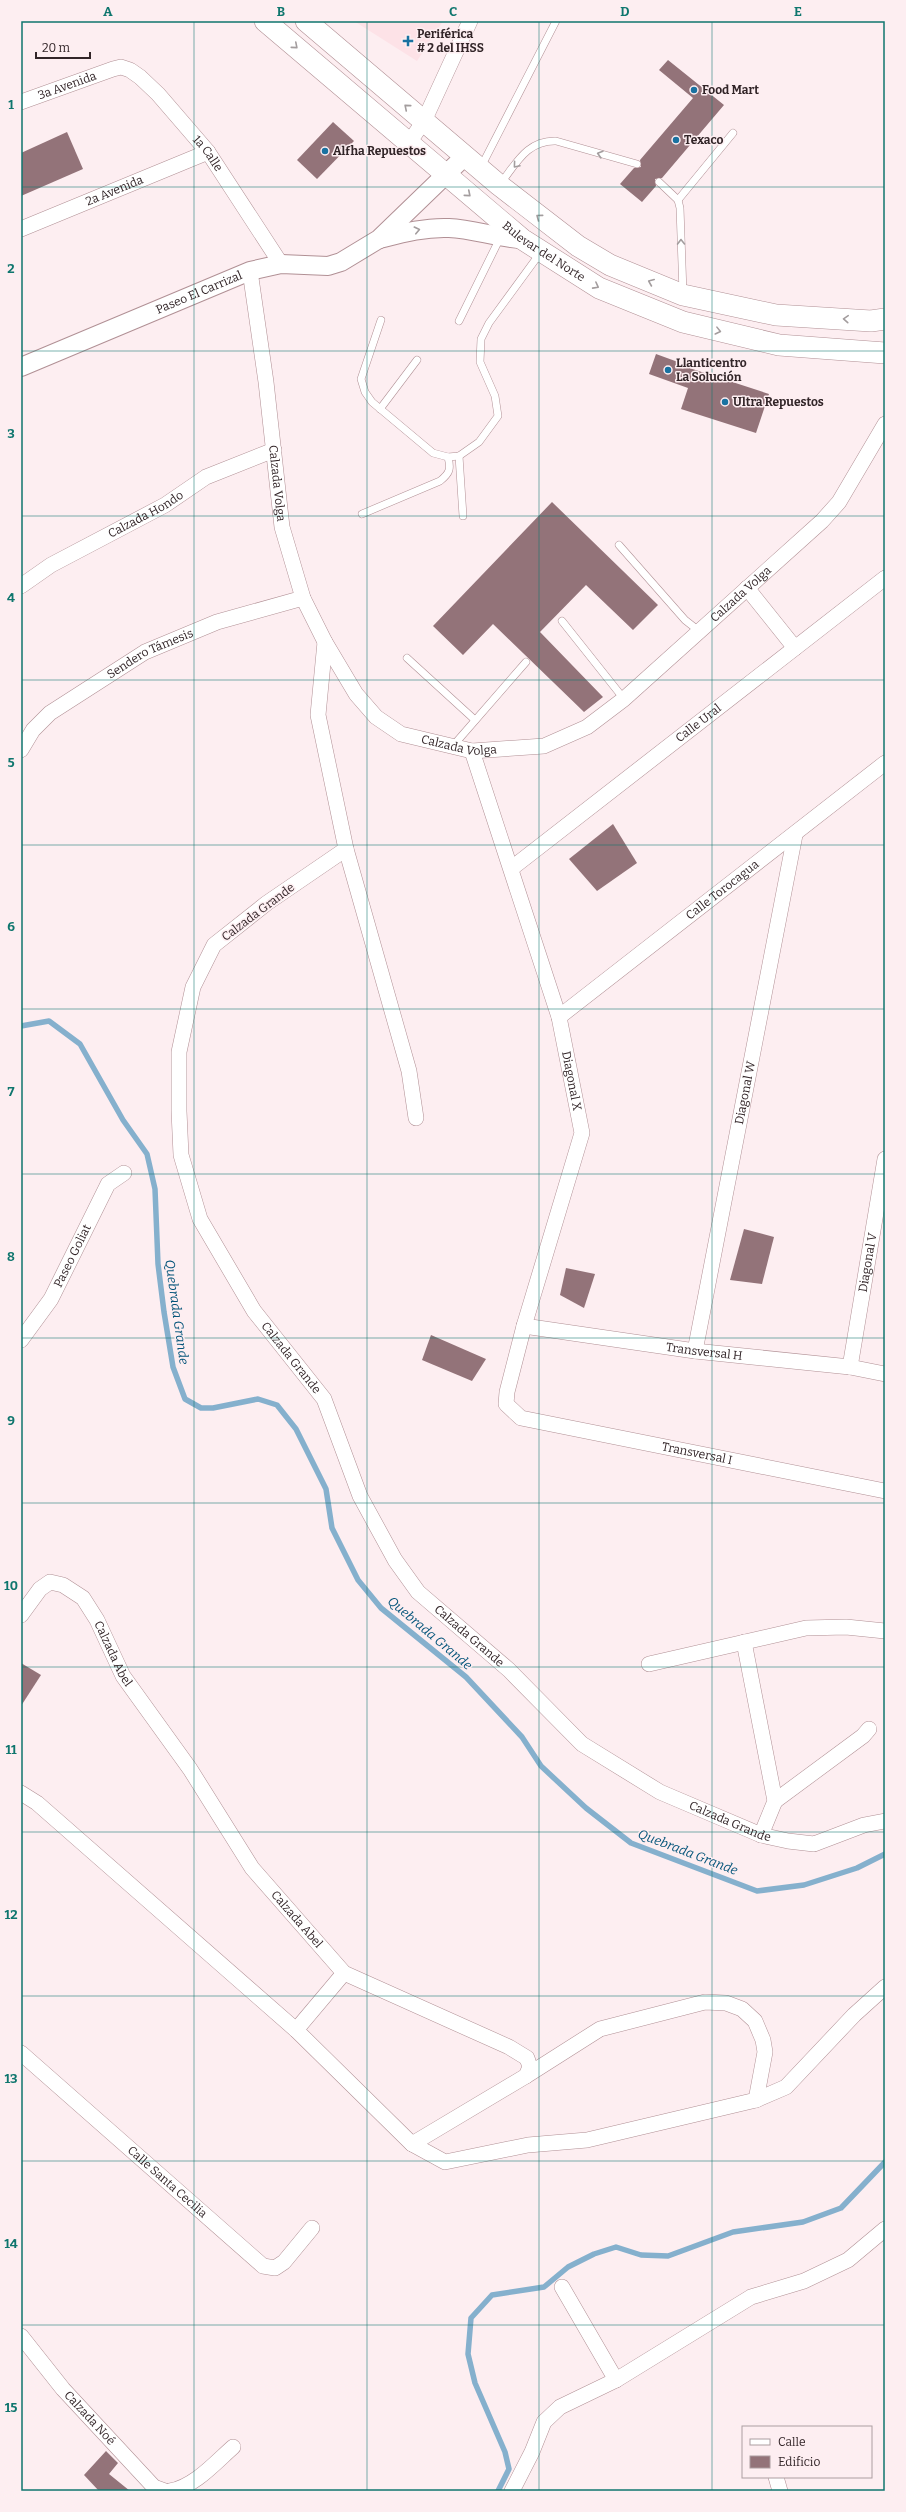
<svg xmlns="http://www.w3.org/2000/svg" width="906" height="2512" font-family="Bitter,serif">
<style>
.built{fill:#fde2e7}
.lines{fill:none;stroke-linecap:round;stroke-linejoin:round}
.stream{stroke:#85b0cd;stroke-width:5.5}
.building{fill:#937379}
.service-casing{stroke:#b19095;stroke-width:8}
.minor-casing{stroke:#b19095;stroke-width:16}
.tertiary-casing{stroke:#b19095;stroke-width:20}
.secondary-casing{stroke:#b19095;stroke-width:22}
.service{stroke:#fff;stroke-width:7}
.minor{stroke:#fff;stroke-width:15}
.tertiary{stroke:#fff;stroke-width:18}
.secondary{stroke:#fff;stroke-width:21}
.oneway{stroke:#a39d9e}
.grid{fill:none;stroke:#0f766e;stroke-width:1;stroke-opacity:0.55}
.poi-dot{fill:#1972a1;stroke:#fdeef1;stroke-width:1.5}
.labels{text-anchor:middle;dominant-baseline:central;stroke-width:3;stroke-linejoin:round;paint-order:stroke}
.poi-label{font-size:12px;font-weight:bold;fill:#322528;stroke:#fdeef1;text-anchor:start}
.street-label{font-size:12px;fill:#322528;stroke:#fdeef1}
.water-label{font-size:13px;font-style:italic;fill:#04547a;stroke:#fdeef1}
.neatline{fill:none;stroke:#0f766e;stroke-width:1.5}
.grid-label{font-size:13px;text-anchor:middle;font-weight:bold;fill:#0f766e}
</style>
<rect width="100%" height="100%" fill="#fdeef1"/>
<path class="built" d="M354,21h89l-26,40z"/>
<g class="lines">
<g class="stream">
<path d="M21,1026l28,-5 31,23 43,76 24,34 8,35 3,75 6,48 9,55 12,32 16,9h12l45,-9 19,6 19,24 30,60 6,39 26,52 23,28 85,69 56,60 19,29 45,42 45,35 126,48 47,-6 53,-17 28,-14"/>
<path d="M498,2491l11,-22 -4,-17 -30,-69 -7,-29 3,-36 21,-23 52,-8 24,-20 26,-13 22,-7 25,8 27,1 65,-24 70,-10 38,-14 44,-46"/>
</g>
</g>
<g class="building">
<path d="M668,60l56,45 -62,73 -7,1 1,7 -14,16 -22,-18 14,-16 7,-1 -1,-7 53,-62 -34,-28z"/>
<path d="M333,122l21,19 -37,38 -20,-19z"/>
<path d="M67,132l16,37 -62,27v-43z"/>
<path d="M656,354l22,8 -1,2 92,30 -13,39 -75,-24 7,-21 -39,-14z"/>
<path d="M552,502l106,103 -25,25 -47,-45 -46,47 63,65 -19,15 -91,-88 -30,31 -30,-29z"/>
<path d="M613,824l24,39 -40,28 -28,-32z"/>
<path d="M744,1229l30,8 -12,47 -32,-4z"/>
<path d="M566,1268l29,6 -11,34 -24,-13z"/>
<path d="M431,1335l55,24 -14,22 -50,-21z"/>
<path d="M21,1663l20,12 -20,31z"/>
<path d="M106,2451l12,12 -9,11 21,17h-31l-15,-16z"/>
</g>
<g class="lines">
<g class="service-casing">
<g id="service">
<path d="M481,167l75,-146"/>
<path d="M659,182l19,18 2,8 3,85"/>
<path d="M500,184c16,-20 27,-44 56,-43l81,23"/>
<path d="M678,200l55,-67"/>
<path d="M381,320l-20,59 4,13 7,10 61,51 15,4 11,-1 20,-14 19,-26 -3,-20 -15,-34 1,-23 8,-16 52,-71"/>
<path d="M459,321l41,-83"/>
<path d="M380,409l37,-49"/>
<path d="M459,456l4,60"/>
<path d="M362,514l78,-33c10,-8 11,-12 8,-24"/>
<path d="M619,545l66,75 14,11"/>
<path d="M562,621l62,78"/>
<path d="M407,658l68,62"/>
<path d="M452,747l74,-85"/>
</g>
</g>
<g class="minor-casing">
<g id="minor">
<path id="s1" d="M21,102l92,-33 8,-2 9,3 10,7 18,17 50,58 73,112"/>
<path d="M408,144l16,-23 46,-100"/>
<path id="s2" d="M21,229l187,-77"/>
<path id="s3" d="M250,271l16,111 16,145 21,71 22,44 31,52 20,23 25,17 71,17 72,-5 43,-19 37,-28 198,-178 17,-19 46,-78"/>
<path id="s4" d="M21,586l30,-21 114,-60 41,-28 68,-27"/>
<path d="M747,588l48,60"/>
<path d="M325,642l-7,73 28,134 63,222 7,47"/>
<path id="s5" d="M21,750l12,-20 17,-17 95,-61 72,-30 86,-24"/>
<path id="s6" d="M472,751l87,266 23,116 -58,193 -17,66 -1,12 15,14 364,73"/>
<path id="s7" d="M346,849l-79,54 -53,42 -21,42 -14,65v59l2,44 19,64 54,92 70,88 36,97 35,64 23,32 91,78 73,74 78,48 101,43 27,6 26,3 50,-19 21,-4"/>
<path id="s8" d="M512,868l373,-290"/>
<path id="s9" d="M559,1017l326,-254"/>
<path id="s10" d="M524,1326l171,25 155,16 35,7"/>
<path id="s11" d="M21,1340l30,-41 57,-115 16,-11"/>
<path id="s12" d="M695,1351l100,-516"/>
<path id="s13" d="M850,1367l35,-208"/>
<path id="s14" d="M21,1615l19,-26 10,-7 13,3 20,13 14,22 26,56 67,93 62,99 92,105 165,74 18,11 3,9 -4,9 -114,68"/>
<path d="M744,1642l31,159 -14,34"/>
<path d="M649,1664l157,-36 40,-1 39,4"/>
<path d="M21,1793l16,10 259,227 116,114 33,18 83,-17 59,-5 169,-40 30,-13 68,-72 31,-28"/>
<path d="M775,1801l88,-65 6,-7"/>
<path d="M296,2030l48,-57"/>
<path id="s15" d="M21,2053l242,213 12,2 9,-6 28,-34"/>
<path d="M526,2076l74,-47 105,-27 21,1 16,6 13,12 8,19 2,12 -9,48"/>
<path d="M562,2287l54,93"/>
<path id="s16" d="M21,2336l42,53 91,98 11,4"/>
<path d="M776,2477l4,14"/>
<path d="M170,2491c24,-4 45,-28 63,-44"/>
<path d="M512,2491l20,-39 12,-30 16,-15 56,-27 135,-83 53,-16 44,-21 37,-31"/>
</g>
</g>
<g class="tertiary-casing">
<g id="tertiary">
<path d="M380,239c23,-6 45,-12 69,-11 25,1 48,10 73,11"/>
<path id="s17" d="M21,367l229,-96 31,-7 47,2 13,-4 38,-23 85,-82"/>
</g>
</g>
<g class="secondary-casing">
<g id="secondary">
<path id="s18" d="M265,21l257,218 77,49 84,34 96,23 106,8"/>
<path d="M306,21l193,164 79,61 32,19 73,30 93,20 95,6 14,-2"/>
</g>
</g>
<use href="#service" class="service"/>
<use href="#minor" class="minor"/>
<use href="#tertiary" class="tertiary"/>
<use href="#secondary" class="secondary"/>
</g>
<defs><path id="oneway-chevron" d="M-2-3.5L2.5 0L-2 3.5" fill="none" stroke-width="1.6" stroke-linecap="round" stroke-linejoin="round"/></defs>
<g class="oneway">
<use href="#oneway-chevron" transform="translate(295 46) rotate(41)"/>
<use href="#oneway-chevron" transform="translate(407 107) rotate(-140)"/>
<use href="#oneway-chevron" transform="translate(600 154) rotate(-164)"/>
<use href="#oneway-chevron" transform="translate(516 165) rotate(130)"/>
<use href="#oneway-chevron" transform="translate(468 194) rotate(40)"/>
<use href="#oneway-chevron" transform="translate(539 217) rotate(-143)"/>
<use href="#oneway-chevron" transform="translate(417 230) rotate(-13)"/>
<use href="#oneway-chevron" transform="translate(681 242) rotate(-91)"/>
<use href="#oneway-chevron" transform="translate(651 282) rotate(-157)"/>
<use href="#oneway-chevron" transform="translate(596 286) rotate(28)"/>
<use href="#oneway-chevron" transform="translate(846 319) rotate(-176)"/>
<use href="#oneway-chevron" transform="translate(718 331) rotate(14)"/>
</g>
<path class="grid" d="M194,21v2470M367,21v2470M539,21v2470M712,21v2470M21,187h864M21,351h864M21,516h864M21,680h864M21,845h864M21,1009h864M21,1174h864M21,1338h864M21,1503h864M21,1667h864M21,1832h864M21,1996h864M21,2161h864M21,2325h864"/>
<g class="poi-dot">
<path d="M406 35h4v4h4v4h-4v4h-4v-4h-4v-4h4z"/>
<circle cx="694" cy="90" r="4"/>
<circle cx="676" cy="140" r="4"/>
<circle cx="325" cy="151" r="4"/>
<circle cx="668" cy="370" r="4"/>
<circle cx="725" cy="402" r="4"/>
</g>
<g class="labels">
<g class="poi-label">
<text x="417" y="34">Periférica<tspan x="417" dy="14"># 2 del IHSS</tspan></text>
<text x="702" y="90">Food Mart</text>
<text x="684" y="140">Texaco</text>
<text x="333" y="151">Alfha Repuestos</text>
<text x="676" y="363">Llanticentro<tspan x="676" dy="14">La Solución</tspan></text>
<text x="733" y="402">Ultra Repuestos</text>
</g>
<g class="street-label">
<text stroke="none"><textPath href="#s1" startOffset="49">3a Avenida</textPath></text>
<text stroke="none"><textPath href="#s1" startOffset="230">1a Calle</textPath></text>
<text stroke="none"><textPath href="#s2" startOffset="101">2a Avenida</textPath></text>
<text stroke="none"><textPath href="#s18" startOffset="362">Bulevar del Norte</textPath></text>
<text stroke="none"><textPath href="#s17" startOffset="193">Paseo El Carrizal</textPath></text>
<text stroke="none"><textPath href="#s3" startOffset="214">Calzada Volga</textPath></text>
<text stroke="none"><textPath href="#s4" startOffset="144">Calzada Hondo</textPath></text>
<text stroke="none"><textPath href="#s3" startOffset="898">Calzada Volga</textPath></text>
<text stroke="none"><textPath href="#s5" startOffset="164">Sendero Támesis</textPath></text>
<text stroke="none"><textPath href="#s8" startOffset="236">Calle Ural</textPath></text>
<text stroke="none"><textPath href="#s3" startOffset="562">Calzada Volga</textPath></text>
<text stroke="none"><textPath href="#s9" startOffset="207">Calle Torocagua</textPath></text>
<text transform="translate(258 912) rotate(-37)">Calzada Grande</text>
<text stroke="none"><textPath href="#s6" startOffset="345">Diagonal X</textPath></text>
<text stroke="none"><textPath href="#s12" startOffset="263">Diagonal W</textPath></text>
<text stroke="none"><textPath href="#s11" startOffset="99">Paseo Goliat</textPath></text>
<text stroke="none"><textPath href="#s13" startOffset="106">Diagonal V</textPath></text>
<text stroke="none"><textPath href="#s10" startOffset="182">Transversal H</textPath></text>
<text stroke="none"><textPath href="#s7" startOffset="613">Calzada Grande</textPath></text>
<text stroke="none"><textPath href="#s6" startOffset="880">Transversal I</textPath></text>
<text stroke="none"><textPath href="#s7" startOffset="949">Calzada Grande</textPath></text>
<text stroke="none"><textPath href="#s14" startOffset="145">Calzada Abel</textPath></text>
<text stroke="none"><textPath href="#s7" startOffset="1273">Calzada Grande</textPath></text>
<text stroke="none"><textPath href="#s14" startOffset="469">Calzada Abel</textPath></text>
<text stroke="none"><textPath href="#s15" startOffset="195">Calle Santa Cecilia</textPath></text>
<text stroke="none"><textPath href="#s16" startOffset="107">Calzada Noé</textPath></text>
</g>
<g class="water-label">
<text transform="translate(177 1312) rotate(82)">Quebrada Grande</text>
<text transform="translate(430 1633) rotate(40)">Quebrada Grande</text>
<text transform="translate(688 1852) rotate(21)">Quebrada Grande</text>
</g>
</g>
<rect width="906" height="2512" fill="none" stroke="#fdeef1" stroke-width="44"/>
<rect x="742" y="2426" width="130" height="52" fill="#fdeef1" stroke="#ac9ea1"/>
<rect x="750" y="2439" width="20" height="6" fill="#ffffff" stroke="#ac9ea1"/>
<text x="778" y="2446" font-size="12" fill="#322528">Calle</text>
<rect x="750" y="2456" width="20" height="12" fill="#937379" stroke="#ac9ea1"/>
<text x="778" y="2466" font-size="12" fill="#322528">Edificio</text>
<path d="M36 52v6h54v-6" fill="none" stroke="#322528" stroke-width="2"/>
<text x="42" y="52" font-size="12" fill="#322528" stroke="#fdeef1" stroke-width="3" paint-order="stroke">20 m</text>
<rect x="22" y="22" width="862" height="2468" class="neatline"/>
<g class="grid-label">
<text x="108" y="16">A</text>
<text x="281" y="16">B</text>
<text x="453" y="16">C</text>
<text x="625" y="16">D</text>
<text x="798" y="16">E</text>
<text x="11" y="109">1</text>
<text x="11" y="273">2</text>
<text x="11" y="438">3</text>
<text x="11" y="602">4</text>
<text x="11" y="767">5</text>
<text x="11" y="931">6</text>
<text x="11" y="1096">7</text>
<text x="11" y="1261">8</text>
<text x="11" y="1425">9</text>
<text x="11" y="1590">10</text>
<text x="11" y="1754">11</text>
<text x="11" y="1919">12</text>
<text x="11" y="2083">13</text>
<text x="11" y="2248">14</text>
<text x="11" y="2412">15</text>
</g>
</svg>
